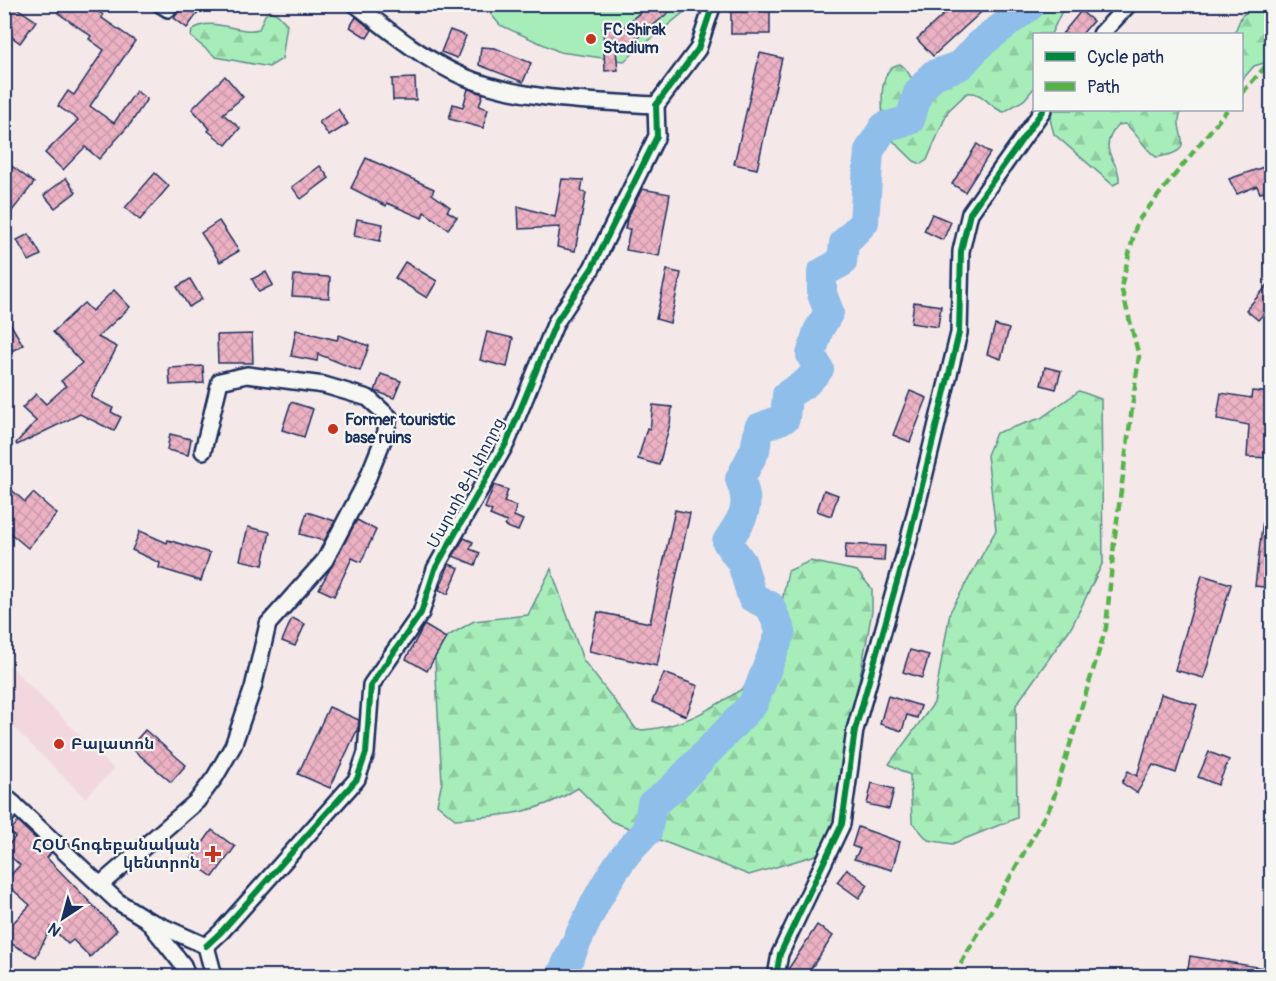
<svg xmlns="http://www.w3.org/2000/svg" width="1276" height="981" font-family="Pangolin,'Noto Sans Armenian',sans-serif">
<style>
.built{fill:#f2d8de}
.forest{fill:url(#forest-firs);stroke:#618e8c;stroke-width:1.5}
.green{fill:#a7edb9;stroke:#618e8c;stroke-width:1.5}
.lines{fill:none;stroke-linecap:round;stroke-linejoin:round}
.river{stroke:#8ebee9;stroke-width:30}
.building{fill:url(#building-cross-hatch);stroke:#1b2f5e;stroke-width:1.5}
.street-casing{stroke:#1b2f5e;stroke-width:20}
.street{stroke:#f6f6f2;stroke-width:15}
.quiet{stroke:#55b248;stroke-width:4.5;stroke-dasharray:9 4.5;stroke-linecap:butt}
.cycleway-casing{stroke:#f6f6f2;stroke-width:10}
.cycleway{stroke:#00873e;stroke-width:6}
.poi-dot{fill:#c8321e;stroke:#f6f6f2;stroke-width:2}
.labels{text-anchor:middle;dominant-baseline:central;stroke-width:4.5;stroke-linejoin:round;paint-order:stroke}
.poi-label{font-size:16px;font-weight:bold;fill:#1b2f5e;stroke:#f6f6f2;text-anchor:start}
.street-label{font-size:16px;fill:#1b2f5e;stroke:#f6f6f2}
</style>
<defs>
<pattern id="forest-firs" width="22" height="20" patternUnits="userSpaceOnUse" patternTransform="scale(1.5)"><rect width="22" height="20" fill="#a7edb9"/><path d="M5 1l3.5 6h-7zM16 11l3.5 6h-7z" fill="#8fcca1"/></pattern>
<pattern id="building-cross-hatch" width="8" height="8" patternUnits="userSpaceOnUse" patternTransform="scale(1.5)"><rect width="8" height="8" fill="#ecb2c3"/><path d="M0 0l8 8M0 8l8-8" fill="none" stroke="#ca99aa"/></pattern>
</defs>
<rect width="100%" height="100%" fill="#f4e8e9"/>
<filter id="ink" filterUnits="userSpaceOnUse"><feTurbulence type="fractalNoise" baseFrequency=".0167" numOctaves="2"/><feDisplacementMap in="SourceGraphic" scale="12" xChannelSelector="R" yChannelSelector="G"/><feConvolveMatrix kernelMatrix="1 2 1 2 8 2 1 2 1" color-interpolation-filters="sRGB"/></filter>
<g filter="url(#ink)">
<path class="built" d="M5,661l109,108 -29,29 -80,-79z"/>
<g class="forest">
<path d="M1024,5h45l-8,8 -10,21h-17v54l-10,12 -20,12c-15,-4 -20,-21 -37,-19l-19,18 -21,49 -6,4 -7,-3 -30,-29c-1,-19 -9,-64 16,-68 9,5 10,17 19,21 11,5 23,-10 32,-16 29,-17 53,-36 73,-64z"/>
<path d="M270,11l7,3 10,10 -5,35 -13,8 -53,-10 -25,-20 1,-7c20,-15 46,5 67,-1l6,-14z"/>
<path d="M1248,12h13l10,7v42l-17,5 -12,14v-46h-8l8,-19z"/>
<path d="M1052,110h130c-13,23 22,41 -26,47 -12,-9 -19,-24 -31,-33l-7,1c-24,28 3,34 1,57l-6,3 -59,-51 -4,-15z"/>
<path d="M1079,391l22,8 2,163 -31,64 -56,79 1,113 -65,26 -24,-4 -16,-18 -2,-47 -21,-11 45,-61 16,-91 46,-82 -9,-75 9,-22 45,-15z"/>
<path d="M810,561l47,10 15,18v22l-42,229 -14,15 -67,20 -138,-54 -33,-33c-40,26 -77,28 -123,31l-18,-15 5,-22 -8,-138 40,-23 54,-6 23,-46 32,91 54,70c49,0 91,-32 131,-58l20,-101z"/>
</g>
<path class="green" d="M483,5h203l-2,7 -60,49 -64,-9 -60,-27z"/>
<g class="lines">
<path class="river" d="M561,976c21,-45 48,-113 86,-144l5,-28 20,-15 81,-85 28,-72 -11,-26 -18,-9 -10,-34 -15,-21c16,-25 25,-34 13,-63l15,-29 4,-22 26,-10 2,-23 19,-12 13,-14 -8,-14 7,-24 11,-19 -7,-18v-21l20,-11 2,-19 20,-21 5,-71 15,-24 26,-7 8,-27 15,-18 28,-10 19,-21 52,-40"/>
</g>
<g class="building">
<path d="M11,4l25,17 -16,22 -16,-12v-18z"/>
<path d="M64,4h25l14,11 -1,3 33,23 -45,65 24,17 22,-32 11,8 -16,24 -32,36 -14,-12 -22,23 -18,-17 33,-33 -20,-14 10,-15 6,4 30,-45 -15,-11 2,-3 -33,-23z"/>
<path d="M184,4h20l-17,24 -13,-10z"/>
<path d="M650,4h13l6,8 -45,38 -9,-11 3,31 -13,1 -2,-43 11,-1 1,7z"/>
<path d="M955,4h35l-57,52 -16,-17z"/>
<path d="M756,7l14,1v26h-39v-22h25z"/>
<path d="M1081,11l12,10 -11,13h-20z"/>
<path d="M356,17l16,13 -5,8 -17,-11z"/>
<path d="M450,30l16,6 -9,22 -16,-6z"/>
<path d="M481,47l14,1 36,15 -8,19 -44,-17z"/>
<path d="M760,53l22,5 -25,111 -23,-5z"/>
<path d="M225,76l18,21 -20,17 17,14 -14,17 -18,-14 2,-2 -18,-20z"/>
<path d="M415,78l1,22h-23l-1,-21z"/>
<path d="M468,89l15,5 -4,12 9,3 -5,19 -34,-9 4,-15 10,3z"/>
<path d="M338,109l10,15 -19,12 -10,-14z"/>
<path d="M977,144l13,9 -25,39 -13,-8z"/>
<path d="M366,158l68,31 -2,5 18,13 -3,4 10,6 -9,12 -24,-17 -2,6 -35,-15 -1,3 -35,-18z"/>
<path d="M4,160l30,23 -22,28 -8,-6z"/>
<path d="M1272,164v26l-12,3 -3,-7 -20,8 -8,-15z"/>
<path d="M320,166l9,12 -28,21 -9,-12z"/>
<path d="M155,173l14,13 -29,34 -15,-12z"/>
<path d="M66,178l10,14 -21,16 -11,-13z"/>
<path d="M562,179l21,1 -2,12 5,1 -11,58 -18,-4 3,-20 -41,2 -1,-23 37,11z"/>
<path d="M642,189l28,5 -11,62 -33,-6 4,-21h-5l2,-10z"/>
<path d="M932,214l19,8 -8,18 -19,-9z"/>
<path d="M357,219l26,5 -3,17 -26,-5z"/>
<path d="M219,221l20,30 -19,11 -19,-29z"/>
<path d="M29,234l12,21 -12,6 -12,-21z"/>
<path d="M405,262l32,19 -10,17 -32,-20z"/>
<path d="M667,270l14,3 -11,50 -14,-4z"/>
<path d="M266,272l7,13 -14,7 -7,-13z"/>
<path d="M294,275l36,2 -1,21 -37,-2z"/>
<path d="M190,279l12,20 -13,8 -12,-20z"/>
<path d="M1272,280v24l-14,16 -12,-10z"/>
<path d="M114,290l16,17 -32,30 19,10 -26,50 22,11 -2,4 10,5 -7,14 -34,-17 -63,31 -1,-2 20,-22 -14,-13 14,-14 10,10 20,-18 -5,-5 21,-18 -29,-31 31,-29 8,8z"/>
<path d="M914,302l27,4 -3,21 -27,-4z"/>
<path d="M4,313l19,32 -19,10z"/>
<path d="M995,325l14,4 -8,30 -14,-5z"/>
<path d="M296,330l41,10 2,-5 30,11 -9,25 -42,-17 -1,7 -26,-5z"/>
<path d="M487,332l26,6 -6,29 -27,-7z"/>
<path d="M252,334l1,29h-35l-1,-28z"/>
<path d="M203,366l1,17 -34,2 -1,-17z"/>
<path d="M1045,367l16,4 -5,18 -15,-4z"/>
<path d="M381,374l20,7 -7,17 -19,-7z"/>
<path d="M910,391l17,7 -17,44 -17,-7z"/>
<path d="M1252,391l20,2v65l-25,-1 2,-32 -32,-6 4,-26 30,5z"/>
<path d="M291,402l22,7 -9,28 -22,-7z"/>
<path d="M653,405l19,2 -2,17 -11,41 -21,-6 9,-31 3,1z"/>
<path d="M170,434l21,5 -3,16 -21,-5z"/>
<path d="M4,483l21,19 8,-9 24,21 -29,34 -24,-20z"/>
<path d="M494,485l14,5 -4,12 12,4 -2,10 9,4 -5,11 -13,-5 2,-4 -17,-7 2,-4 -7,-3z"/>
<path d="M824,490l14,5 -7,21 -14,-5z"/>
<path d="M675,510l15,3 -33,153 -68,-15 9,-39 52,11z"/>
<path d="M307,512l28,9 -11,20 -24,-7z"/>
<path d="M1263,519h9v69l-17,-2z"/>
<path d="M357,520l19,10 -15,32 -9,-4 -18,38 -15,-7z"/>
<path d="M248,527l22,5 -7,33 -23,-5z"/>
<path d="M140,531l27,12 1,-3 42,13 -9,28 -42,-13 1,-5 -28,-13z"/>
<path d="M464,538l9,4 -3,7 10,4 -5,12 -22,-9z"/>
<path d="M846,544l39,2 -1,15 -39,-2z"/>
<path d="M449,564l10,4 -11,26 -9,-4z"/>
<path d="M1202,575l29,9 -27,94 -29,-8z"/>
<path d="M292,618l13,6 -10,22 -13,-5z"/>
<path d="M424,625l22,13 -19,33 -21,-12z"/>
<path d="M910,650l19,5 -7,23 -19,-6z"/>
<path d="M664,673l34,13 -12,30 -34,-14z"/>
<path d="M1161,694l36,11 -21,68 -23,-8 -16,28 -15,-10 6,-12 9,5z"/>
<path d="M888,696l33,10 -4,12 -10,-3 -5,16 -22,-7z"/>
<path d="M329,707l30,13 -1,8 -28,60 -32,-14z"/>
<path d="M145,730l41,35 -15,17 -41,-35z"/>
<path d="M1209,752l20,8 -11,25 -20,-8z"/>
<path d="M872,783l22,6 -5,20 -22,-5z"/>
<path d="M18,822l33,31 -4,5 70,72 -27,27 -17,-17 -5,4 -17,-17 -15,30 -32,-17v-24l9,7 17,-18 -26,-23 16,-17 -16,-14 11,-14 -5,-6z"/>
<path d="M858,827l42,15 -8,28 -38,-11 6,-10 -8,-3z"/>
<path d="M212,830l23,17 -22,30 -23,-16z"/>
<path d="M847,869l21,16 -9,13 -22,-16z"/>
<path d="M817,925l16,11 -27,40h-20l1,-5z"/>
<path d="M1190,956l80,13 -1,7h-82z"/>
</g>
<g class="lines">
<g class="street-casing">
<g id="street">
<path d="M160,4l8,5"/>
<path d="M355,4c33,26 68,55 107,72 59,25 130,25 194,29"/>
<path d="M1101,34l28,-30"/>
<path d="M4,795l113,106 29,18 60,27 8,30"/>
<path d="M4,819l10,-15"/>
<path d="M100,885l97,-84 18,-24 18,-31 20,-58 15,-64 57,-64 41,-78 19,-47 4,-18 -21,-19 -44,-13 -77,-10 -27,6 -17,70"/>
<path d="M148,921l35,44 4,11"/>
<path d="M206,946l15,-14 136,-153 9,-26 5,-68 50,-72 14,-44 72,-127 49,-120 36,-54 65,-132 -1,-31 42,-56 15,-45"/>
<path d="M776,976l4,-22 62,-130 13,-94 53,-187 51,-210 2,-82 9,-38 73,-103"/>
</g>
</g>
<use href="#street" class="street"/>
<g class="quiet">
<path d="M1242,93l30,-34"/>
<path d="M954,976l98,-173 54,-175 8,-85 25,-187 -18,-69 16,-65 90,-112"/>
</g>
<g class="cycleway-casing">
<g id="cycleway">
<path d="M206,946l15,-14 136,-153 9,-26 5,-68 50,-72 14,-44 72,-127 49,-120 36,-54 65,-132 -1,-31 42,-56 15,-45"/>
<path d="M776,976l4,-22 62,-130 13,-94 53,-187 51,-210 2,-82 9,-38 73,-103"/>
</g>
</g>
<use href="#cycleway" class="cycleway"/>
</g>
</g>
<g class="poi-dot">
<circle cx="591" cy="39" r="6"/>
<circle cx="333" cy="429" r="6"/>
<circle cx="59" cy="744" r="6"/>
<path d="M210 845h6v6h6v6h-6v6h-6v-6h-6v-6h6z"/>
</g>
<g class="labels">
<g class="poi-label">
<text x="603" y="30">FC Shirak<tspan x="603" dy="18">Stadium</tspan></text>
<text x="345" y="420">Former touristic<tspan x="345" dy="18">base ruins</tspan></text>
<text x="71" y="744">Բալատոն</text>
<text x="200" y="845" text-anchor="end">ՀՕՄ հոգեբանական<tspan x="200" dy="18">կենտրոն</tspan></text>
</g>
<g class="street-label">
<text transform="translate(466 483) rotate(-62)">Մարտի 8-ի փողոց</text>
</g>
</g>
<rect width="1276" height="981" fill="none" stroke="#f6f6f2" stroke-width="24"/>
<rect x="12" y="12" width="1252" height="957" fill="none" stroke="#1b2f5e" stroke-width="2" filter="url(#ink)"/>
<rect x="1033" y="33" width="210" height="78" fill="#f6f6f2" stroke="#9ea6b7" stroke-width="1.5"/>
<rect x="1045" y="52" width="30" height="9" fill="#00873e" stroke="#9ea6b7" stroke-width="1.5"/>
<text x="1087" y="63" font-size="18" fill="#1b2f5e">Cycle path</text>
<rect x="1045" y="82" width="30" height="9" fill="#55b248" stroke="#9ea6b7" stroke-width="1.5"/>
<text x="1087" y="93" font-size="18" fill="#1b2f5e">Path</text>
<g transform="translate(63 918) rotate(216)" stroke="#f6f6f2" stroke-width="4.5" paint-order="stroke">
<path d="M0-4.5L10 22L0 15L-10 22Z" fill="#1b2f5e"/>
<text y="-9" font-size="16" font-weight="bold" text-anchor="middle" fill="#1b2f5e">N</text>
</g>
</svg>
